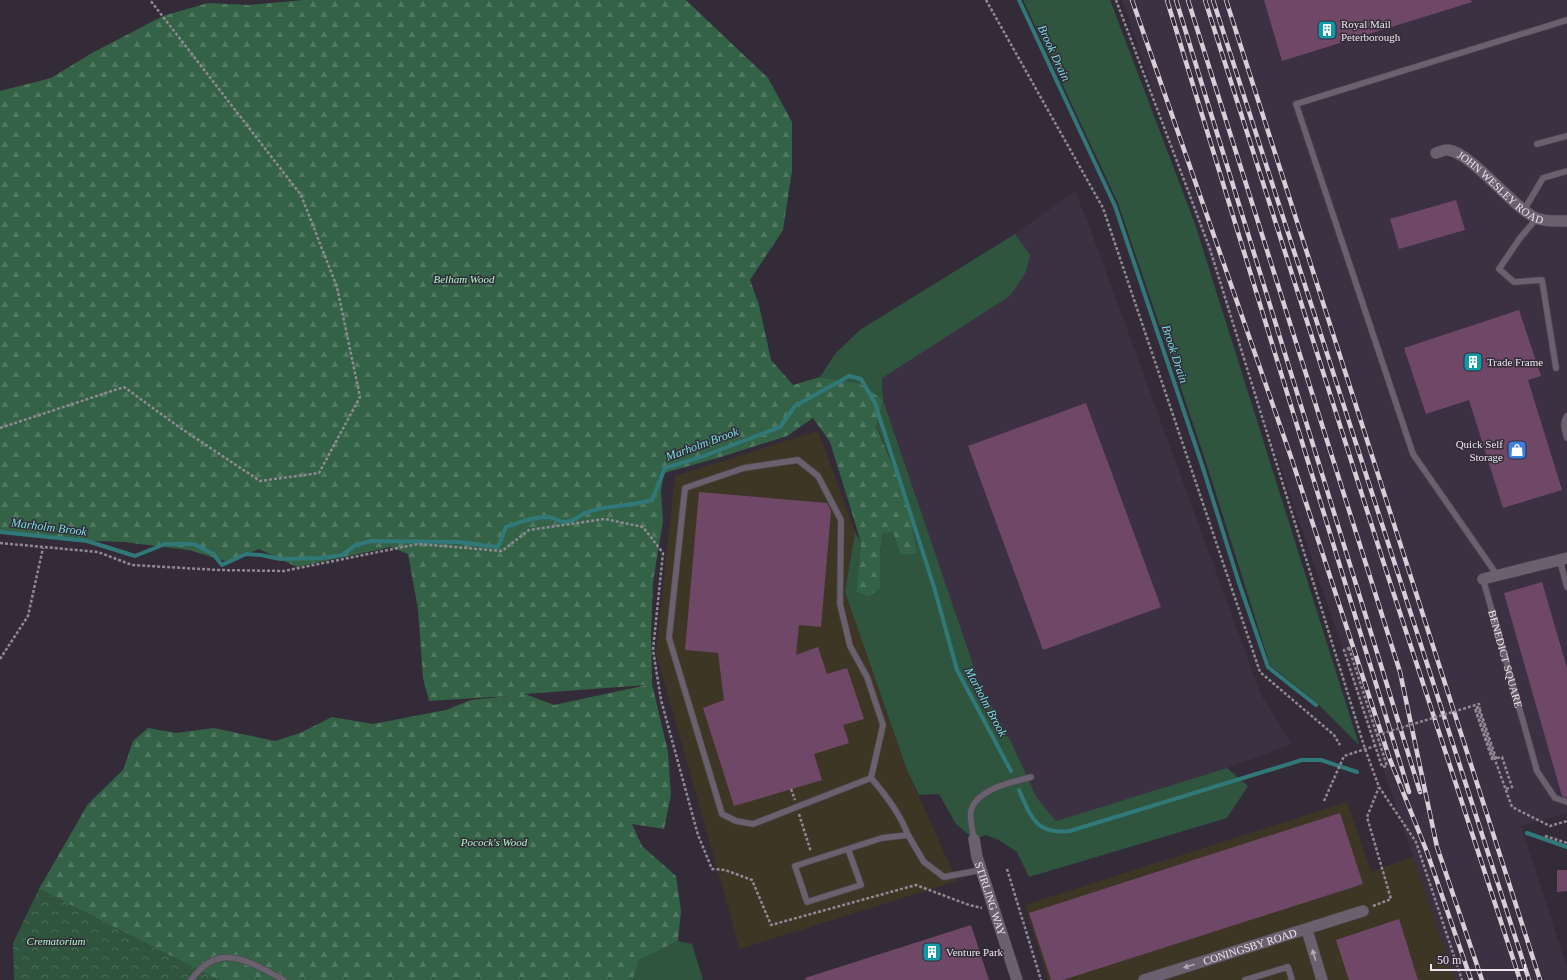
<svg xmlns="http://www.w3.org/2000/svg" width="1567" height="980" font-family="Georgia,serif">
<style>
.commercial{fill:#3e3625}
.built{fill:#3c3143}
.green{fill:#2f553e}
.forest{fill:url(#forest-firs);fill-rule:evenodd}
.park{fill:url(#park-crowns)}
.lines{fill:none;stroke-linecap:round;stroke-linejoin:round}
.stream{stroke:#317879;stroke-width:4}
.building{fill:#6f4868}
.lane-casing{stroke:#514b55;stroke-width:7}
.street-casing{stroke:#514b55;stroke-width:12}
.path{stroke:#8f8993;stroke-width:2.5;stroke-dasharray:3 2;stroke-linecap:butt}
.lane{stroke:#6a616f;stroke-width:5.5}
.street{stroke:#6a616f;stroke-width:11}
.rail-casing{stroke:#d5cfd8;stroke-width:4.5}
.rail{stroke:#332c38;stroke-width:3;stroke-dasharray:9;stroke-linecap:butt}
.path-bridge{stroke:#8f8993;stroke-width:2.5;stroke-dasharray:3 2;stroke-linecap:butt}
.oneway{fill:#b1aab5}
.labels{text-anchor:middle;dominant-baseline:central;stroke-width:3;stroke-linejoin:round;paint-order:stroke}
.poi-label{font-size:11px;fill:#ebe6ee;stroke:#332c38;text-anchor:start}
.street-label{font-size:11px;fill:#ebe6ee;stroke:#332c38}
.park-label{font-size:11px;font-style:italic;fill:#adf9c9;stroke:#332c38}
.water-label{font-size:12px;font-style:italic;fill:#75e1e3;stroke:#332c38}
</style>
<defs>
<pattern id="forest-firs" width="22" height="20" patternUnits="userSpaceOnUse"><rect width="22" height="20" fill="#336246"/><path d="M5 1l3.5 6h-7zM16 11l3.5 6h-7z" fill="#517861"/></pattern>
<pattern id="park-crowns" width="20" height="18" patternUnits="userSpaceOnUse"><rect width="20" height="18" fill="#2f553e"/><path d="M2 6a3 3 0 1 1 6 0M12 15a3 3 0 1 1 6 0" fill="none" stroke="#4d6d5a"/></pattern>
</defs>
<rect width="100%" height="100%" fill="#332c38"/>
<g class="commercial">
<path d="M818,431l37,101 -10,60 62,178 50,111 -217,68 -84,-296 19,-177z"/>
<path d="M1347,802l24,70 44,-16 40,124h-407l-23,-75z"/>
</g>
<g class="built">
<path d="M1122,0h445v813l-46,13 46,141v13h-112z"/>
<path d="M1075,191l16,40 170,464 31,49 -65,24 -171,53 -19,-23 -25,-54 -33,-62 -96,-282 -1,-23 128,-81 11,-54 -6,-8z"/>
</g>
<g class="green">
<path d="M1023,0h87l85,224 164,521 -42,-42 -47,-38 -64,-203 -88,-259z"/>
<path d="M1015,234l15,21 -4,17 -16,24 -128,82 1,22 96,282 33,62 25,54 19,23 171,-53 21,18 -21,32 -198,59 -12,-25 -18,-12 -13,-5 -12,4 -18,-15 -17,-30 -20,1 -12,-25 -62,-178 10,-60 6,10 -5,50 13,5 11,-10v-35l3,-19 10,-2 24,22 -9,-51 -49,-119 -39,-6 15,-23 25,-24z"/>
<path d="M678,941l14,3 11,36h-70l6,-20z"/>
</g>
<path class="forest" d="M304,0h382l82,78 24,44v49l-9,59 -33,50 9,25 12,55 22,25 27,-8 39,6 24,17 -7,26 32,76 9,51 -16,2 -8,-23 -10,1 -3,19v36l-11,9 -13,-5 5,-50 -31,-100 -17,-24 -26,18 -66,21 -57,16 -3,18 2,30 -10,61 -2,52 1,50 16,68 3,43 -7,34 -32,-5 10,22 34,30 5,35 -3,30 -39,19 -6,20h-415l-179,-91 49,-85 35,-34 10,-29 15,-13 28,5 38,-5 61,13 25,-8 32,-16 41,7 73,-14 25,-10 38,-4 -80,5 -6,-23 -5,-69 -10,-55 -17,-7 -94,20 -38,-18 -31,13 -39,-12 -65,-8 -54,-2 -70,-8v-441l51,-13 41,-25 71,-37 45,-13 41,2zM647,685l-93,20 -29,-11z"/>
<path class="park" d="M39,889l179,91h-204l-1,-37z"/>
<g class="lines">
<g class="stream">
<path d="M1019,0l96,206 88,262 35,112 30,87 48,38"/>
<path d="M0,532l87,9 48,15 30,-12h29l19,10 9,11 24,-11 15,1 19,4 42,-1 20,-3 14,-10 15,-4 87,1 40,5 8,-20c13,-4 28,-11 42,-10 5,0 10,4 15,5 10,1 16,-7 25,-10 21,-8 43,-5 64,-12l13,-32 36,-11 79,-30 15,-21 54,-30 12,3 14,24 59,184 23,83 54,101"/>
<path d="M1019,790c12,27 17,45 51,41l232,-71h19l36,12"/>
<path d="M1527,833l40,14"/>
</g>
</g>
<g class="building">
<path d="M1264,0h207l1,2 -190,59z"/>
<path d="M1456,200l9,30 -66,19 -9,-30z"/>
<path d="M1519,310l22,66 -13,4 34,110 -59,18 -34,-108 -43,14 -22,-66z"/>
<path d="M1086,403l75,204 -118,43 -75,-204z"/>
<path d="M699,492l128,11 4,8 -10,116 -22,-2 -3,30 22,-8 9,27 20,-6 17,51 -21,6 6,18 -35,11 8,26 -88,26 -31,-98 21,-8 -6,-47 -33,-3z"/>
<path d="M1542,582l25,86v130l-5,-2 -58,-203z"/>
<path d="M1340,813l23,71 -300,96h-12l-22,-67z"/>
<path d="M1557,870h10v21l-10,1z"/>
<path d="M1399,919l19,61h-69l-13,-40z"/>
<path d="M971,925l18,55h-183l-1,-2z"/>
</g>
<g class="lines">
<g class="lane-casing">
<g id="lane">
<path d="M1537,144l30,-8"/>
<path d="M1524,210l19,-32 24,-7"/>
<path d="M1537,218l-17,20 -21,31 15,13 28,-2 14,88"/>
<path d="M1567,416c-5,7 -2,15 0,22"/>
<path d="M1560,561l7,26"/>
<path d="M1497,575l-84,-121 -117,-350 271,-84"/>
<path id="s1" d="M1483,579l54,192 18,27 12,4"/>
<path d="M871,778l12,-53 -16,-48 -17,-31 -10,-42 1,-84 -23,-44 -20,-16 -54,8 -59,20 -16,150 53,176 14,7 17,3 118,-46c15,17 29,36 37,57"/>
<path d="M974,839c-1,-8 -5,-21 -3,-28 5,-22 42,-29 60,-34"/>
<path d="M848,849l13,36 -54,17 -12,-36 87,-28 26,-3 16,27 20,15 37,-7"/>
<path d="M191,980c29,-40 58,-18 93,0"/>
<path d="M1245,980l43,-13 4,13"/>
</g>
</g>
<g class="street-casing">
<g id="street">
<path id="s2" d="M1436,153c4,-1 9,-4 12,-3 24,3 63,56 88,68 9,4 21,3 31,3"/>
<path d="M1483,579l84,-21"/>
<path id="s3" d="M974,839l3,18 40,123"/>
<path d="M1307,930l15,50"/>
<path id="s4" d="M1144,980l219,-69"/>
</g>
</g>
<g class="path">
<path d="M986,0l117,208 157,464 74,63 6,10"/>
<path d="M1116,0l94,249 155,500 14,38 37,55 46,138"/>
<path d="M0,428l124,-41 55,40 81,54 59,-8 41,-76 -23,-110 -36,-92 -151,-195"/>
<path d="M0,543l98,9 34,13 86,5 66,1 134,-27 84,7 27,-21 76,-11 38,8 20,26 -10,97 8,50 37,135 14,34 13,1 27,10 19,45 145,-40 53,20 13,3"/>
<path d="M1349,648l38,118 -5,1 -38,-117z"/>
<path d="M0,659l28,-43 15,-68"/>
<path d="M1494,757l18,50 38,19 17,-5"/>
<path d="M1497,758l5,-1 10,30 -6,2"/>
<path d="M791,789l4,11"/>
<path d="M1324,801l20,-45 31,-10"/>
<path d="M799,814l12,38"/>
<path d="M1545,836l22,7"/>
<path d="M1007,869l34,111"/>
<path d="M1373,906l18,-7 -24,-82 12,-30"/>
</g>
<use href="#lane" class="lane"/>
<use href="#street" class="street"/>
<g class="rail-casing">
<g id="rail">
<path d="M1132,0l160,460 97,297 38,95 44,128"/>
<path d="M1167,0l242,792"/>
<path d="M1176,0l244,792"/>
<path d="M1188,0l212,672 37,175 45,133"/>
<path d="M1205,0l179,564 136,416"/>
<path d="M1213,0l316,980"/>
<path d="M1226,0l314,980"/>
</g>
</g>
<use href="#rail" class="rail"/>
<g class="path-bridge">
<path d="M1377,735l102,-31 1,4"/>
<path d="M1493,759l-18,-51 4,-1 17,51 -4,1 -17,-50 3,-1 16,49"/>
</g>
</g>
<defs><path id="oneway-solid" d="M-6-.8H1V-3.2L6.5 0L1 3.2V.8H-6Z"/></defs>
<g class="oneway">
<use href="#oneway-solid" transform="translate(1314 955) rotate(-107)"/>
<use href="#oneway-solid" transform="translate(1189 966) rotate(163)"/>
</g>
<defs>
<g id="building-square" transform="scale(1)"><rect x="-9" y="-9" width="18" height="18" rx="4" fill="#0f9aa8" stroke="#332c38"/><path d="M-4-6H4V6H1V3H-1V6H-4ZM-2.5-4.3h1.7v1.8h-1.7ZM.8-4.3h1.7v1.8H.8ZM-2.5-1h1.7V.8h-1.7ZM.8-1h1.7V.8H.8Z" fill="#fff"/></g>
<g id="shop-square" transform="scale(1)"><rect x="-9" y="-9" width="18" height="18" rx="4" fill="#3f7fe0" stroke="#332c38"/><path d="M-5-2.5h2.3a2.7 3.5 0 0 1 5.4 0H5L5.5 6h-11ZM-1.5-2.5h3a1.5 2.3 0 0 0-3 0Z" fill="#fff"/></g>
</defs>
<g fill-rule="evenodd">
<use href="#building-square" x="1327" y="30"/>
<use href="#building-square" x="1473" y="362"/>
<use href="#shop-square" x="1517" y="450"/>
<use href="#building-square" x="932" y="952"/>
</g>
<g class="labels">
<g class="poi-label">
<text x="1341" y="24">Royal Mail<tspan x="1341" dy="13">Peterborough</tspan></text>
<text x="1487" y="362">Trade Frame</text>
<text x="1503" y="444" text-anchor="end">Quick Self<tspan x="1503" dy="13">Storage</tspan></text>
<text x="946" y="952">Venture Park</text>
</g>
<g class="street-label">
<text stroke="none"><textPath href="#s2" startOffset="78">JOHN WESLEY ROAD</textPath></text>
<text stroke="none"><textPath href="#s1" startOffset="83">BENEDICT SQUARE</textPath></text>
<text stroke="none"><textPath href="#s3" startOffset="62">STIRLING WAY</textPath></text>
<text stroke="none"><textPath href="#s4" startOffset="111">CONINGSBY ROAD</textPath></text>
</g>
<g class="park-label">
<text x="464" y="279">Belham Wood</text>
<text x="494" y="842">Pocock's Wood</text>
<text x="56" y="941">Crematorium</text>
</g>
<g class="water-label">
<text transform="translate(1054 53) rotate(65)">Brook Drain</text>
<text transform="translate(1175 354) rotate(72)">Brook Drain</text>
<text transform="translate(702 444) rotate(-20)">Marholm Brook</text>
<text transform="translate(49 527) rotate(7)">Marholm Brook</text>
<text transform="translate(986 702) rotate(62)">Marholm Brook</text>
</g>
</g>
<path d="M1431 964v6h94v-6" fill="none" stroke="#ebe6ee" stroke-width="2"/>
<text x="1437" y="964" font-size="12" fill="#ebe6ee" stroke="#332c38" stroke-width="3" paint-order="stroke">50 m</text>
</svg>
